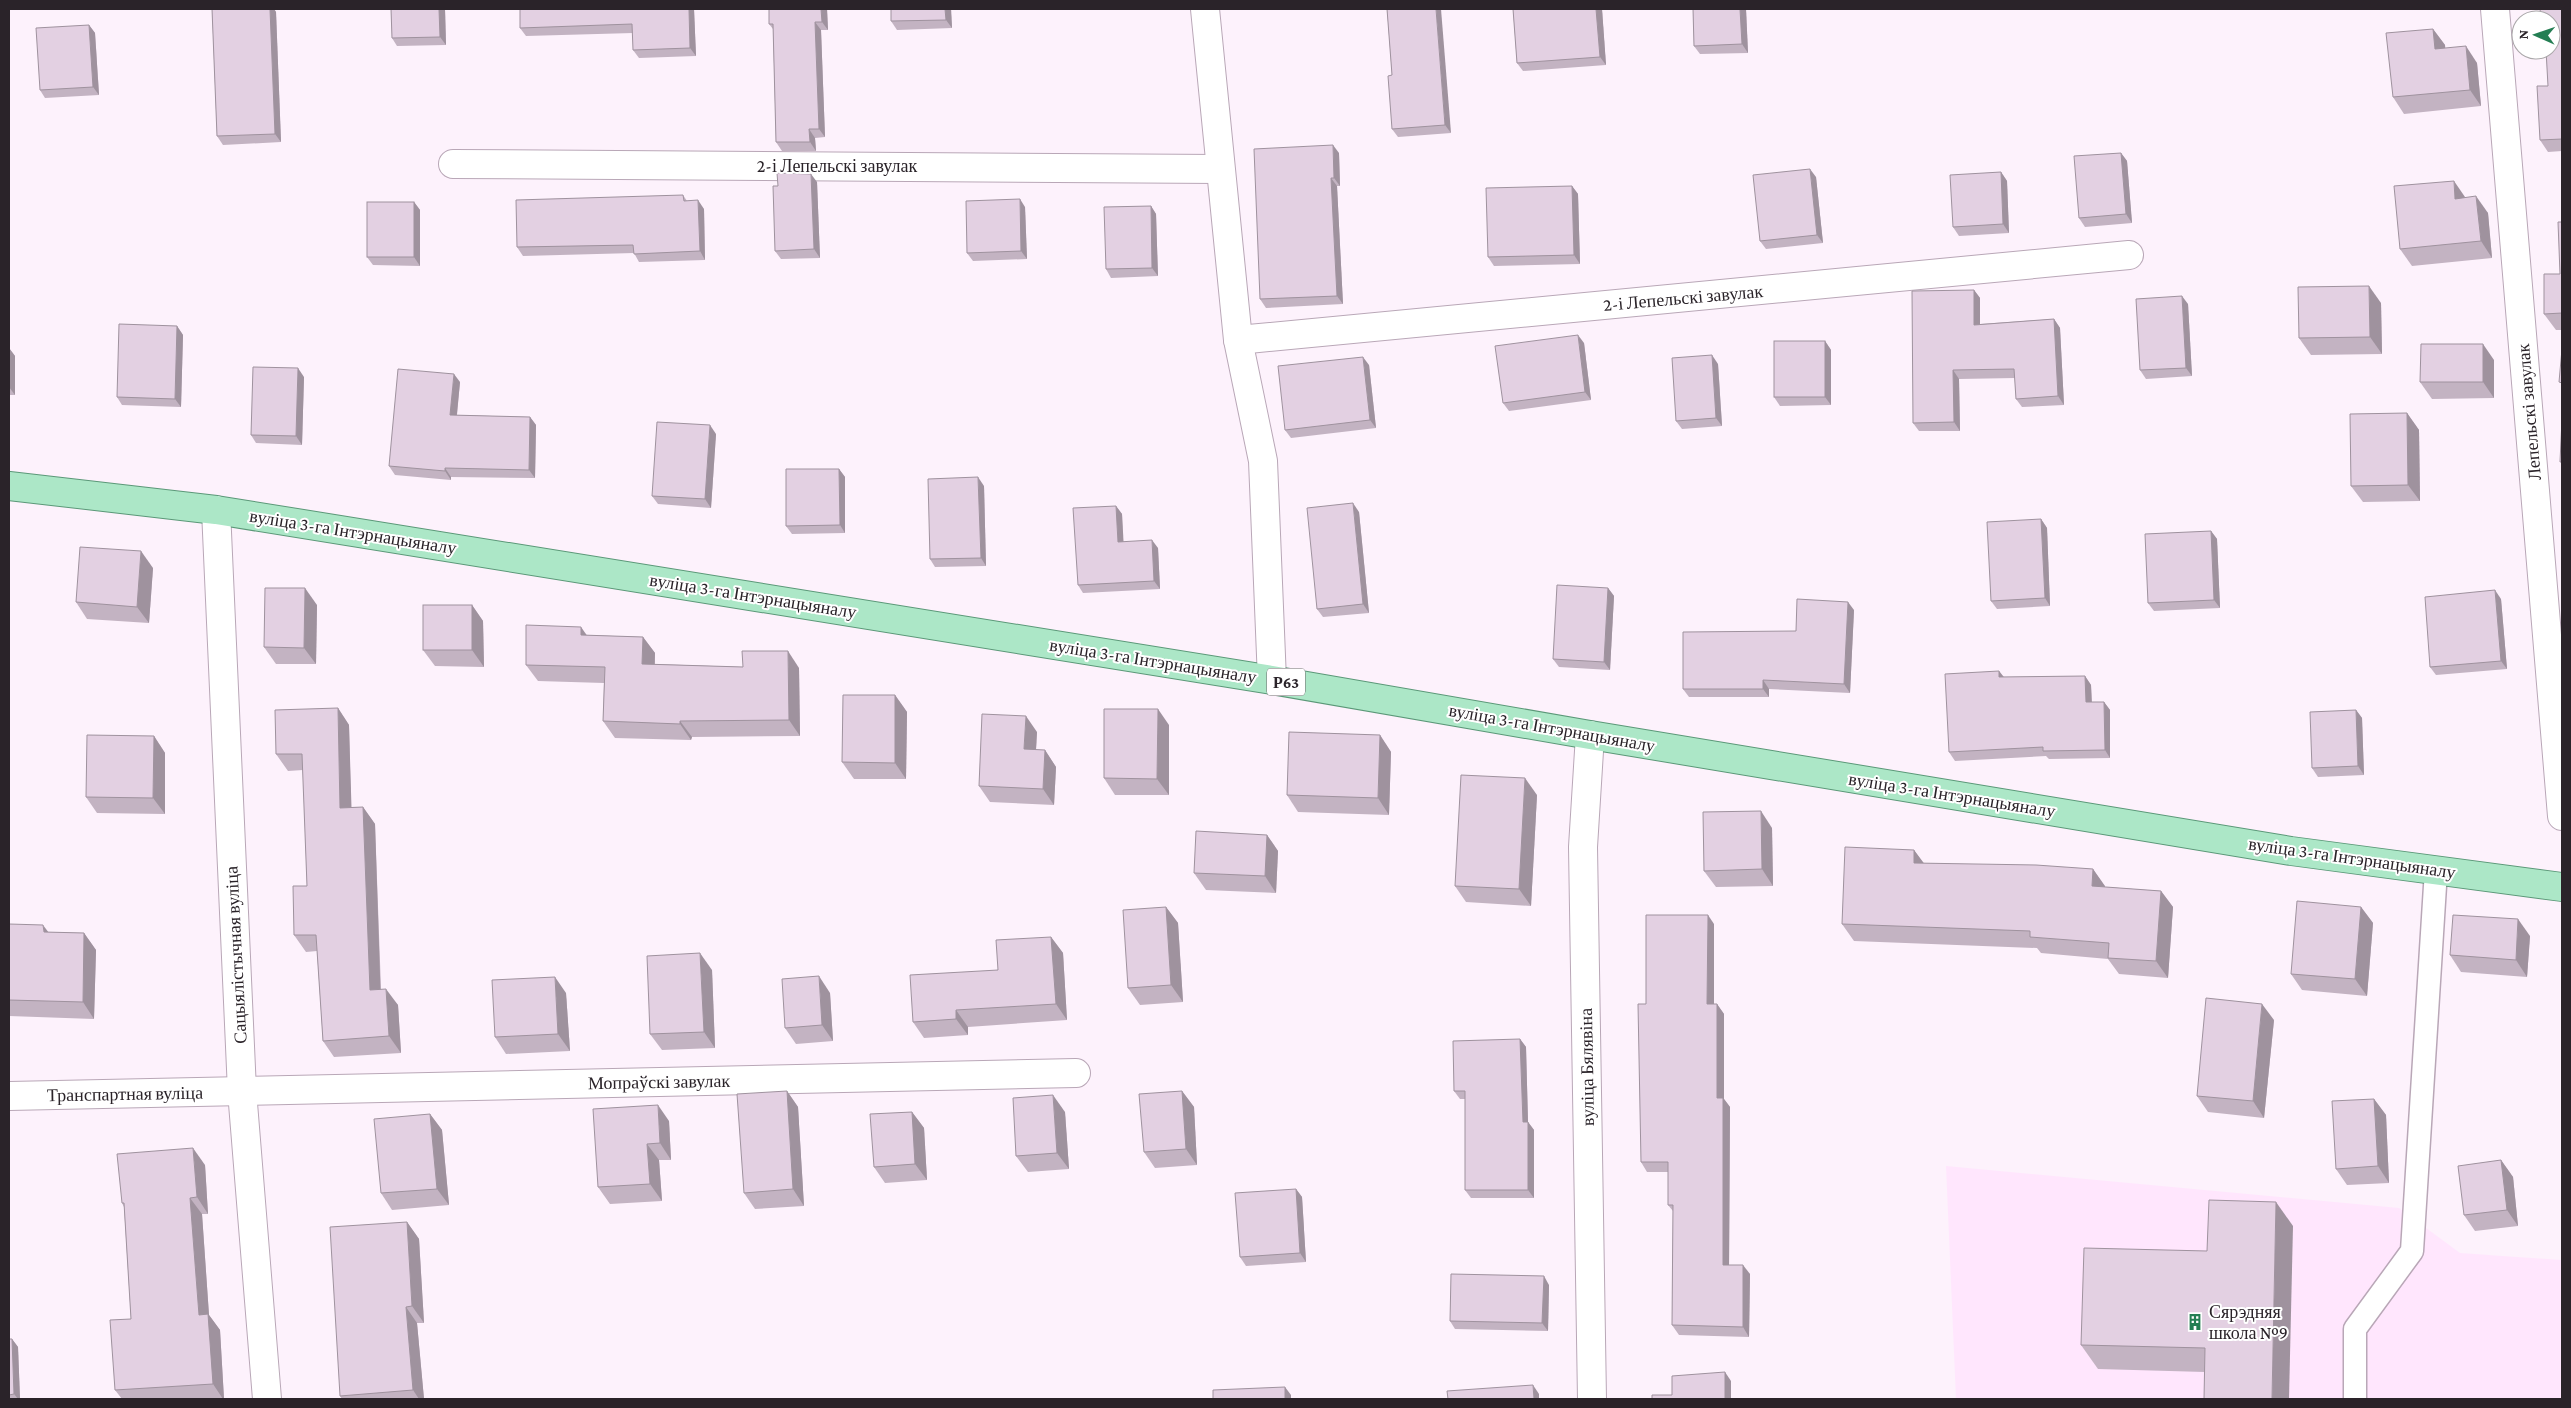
<svg xmlns="http://www.w3.org/2000/svg" width="2571" height="1408" font-family="'Crimson Pro',serif">
<style>
.built{fill:#ffe6fd}
.lines{fill:none;stroke-linecap:round;stroke-linejoin:round}
.lane-casing{stroke:#b9a7b7;stroke-width:25}
.street-casing{stroke:#b9a7b7;stroke-width:30}
.primary-casing{stroke:#5b9878;stroke-width:30}
.lane{stroke:#fff;stroke-width:22}
.street{stroke:#fff;stroke-width:28}
.primary{stroke:#ace7c7;stroke-width:28}
.wall{fill:#c3b3c2}
.shaded-wall{fill:#9f929e}
.building{fill:#e3d0e2;stroke:#9f929e}
.labels{text-anchor:middle;dominant-baseline:central;stroke-width:4;stroke-linejoin:round;paint-order:stroke}
.shield{fill:#fff;stroke:#6a6569;stroke-width:1}
.shield-label{font-size:16px;font-weight:bold;fill:#2a2329}
.street-label{font-size:18px;fill:#2a2329;stroke:#fff}
.poi-label{font-size:18px;fill:#2a2329;stroke:#fff;text-anchor:start}
</style>
<rect width="100%" height="100%" fill="#fdf2fc"/>
<path class="built" d="M1946,1166l453,42 61,45 102,7v139h-606z"/>
<g class="lines">
<g class="lane-casing">
<path id="lane" d="M2355,1399v-70l57,-78 24,-381"/>
</g>
<g class="street-casing">
<g id="street">
<path d="M1205,9l33,331 25,121 9,219"/>
<path d="M2495,9l67,807"/>
<path d="M453,164l767,5"/>
<path d="M1238,340l891,-85"/>
<path d="M216,510l26,581 25,308"/>
<path d="M1590,735l-7,112 9,552"/>
<path d="M9,1096l1067,-23"/>
</g>
</g>
<g class="primary-casing">
<path id="primary" d="M9,486l207,24 1056,170 318,55 701,116 271,36"/>
</g>
<use href="#lane" class="lane"/>
<use href="#street" class="street"/>
<use href="#primary" class="primary"/>
</g>
<g class="wall">
<path d="M212,9h62l2,3 5,130 -58,3 -6,-9z"/>
<path d="M391,9h54l1,36 -49,1 -5,-8z"/>
<path d="M520,9h174l2,47 -57,2 -6,-8v-17l-107,3 -6,-8z"/>
<path d="M769,9h58l1,21h-7l4,107 -10,1 1,13h-34l-6,-9 -3,-113 -4,-5z"/>
<path d="M951,9l1,19 -55,2 -6,-9z"/>
<path d="M1387,9l64,124 -53,4 -6,-8v-54z"/>
<path d="M1513,9h89l4,56 -83,6 -6,-8z"/>
<path d="M1693,9h53l2,44 -48,1 -6,-8z"/>
<path d="M2562,9v142l-14,1 -8,-12 8,-54 3,-66h-9l-1,-2z"/>
<path d="M89,25l6,8 4,62 -54,3 -5,-8z"/>
<path d="M2433,29l12,16v3l32,15 4,43 -77,8 -11,-17z"/>
<path d="M1339,153l1,33h-3l6,118 -77,4 -6,-9z"/>
<path d="M2121,153l6,8 5,62 -47,4 -6,-9z"/>
<path d="M2001,172l6,9 2,52 -50,3 -6,-9z"/>
<path d="M1816,177l7,66 -57,6 -6,-8z"/>
<path d="M817,182l3,76 -39,1 -6,-8 3,-65z"/>
<path d="M1572,186l6,8 2,70 -86,2 -6,-9z"/>
<path d="M683,195l4,6 17,8 1,51 -66,2 -5,-9 -111,3 -6,-9z"/>
<path d="M2465,197l23,16 4,45 -80,8 -12,-17z"/>
<path d="M414,202l6,8v56l-47,-1 -6,-8z"/>
<path d="M1151,206l5,8 2,62 -47,2 -5,-9z"/>
<path d="M1025,207l2,52 -54,2 -6,-8z"/>
<path d="M2562,222v108h-6l-12,-16 16,-40z"/>
<path d="M1974,290l6,8v26l74,-5 6,9 4,77 -42,2 -6,-8 -1,-21 -56,1 1,52h-41l-6,-8z"/>
<path d="M2381,303l1,51 -71,1 -12,-17z"/>
<path d="M2188,304l4,72 -46,3 -6,-9z"/>
<path d="M177,326l6,9 -2,72 -59,-2 -5,-8z"/>
<path d="M1825,341l6,9v55l-51,1 -6,-9z"/>
<path d="M1584,343l7,57 -82,11 -6,-8z"/>
<path d="M9,348l6,8v39h-6z"/>
<path d="M2494,360v38l-62,1 -12,-17z"/>
<path d="M1718,364l4,62 -40,3 -6,-8z"/>
<path d="M1369,365l7,63 -85,10 -6,-8z"/>
<path d="M304,377l-2,68 -46,-2 -5,-8z"/>
<path d="M460,382l-3,33 73,2 6,8 -1,53 -84,-1v3l-56,-5 -6,-9z"/>
<path d="M2407,413l12,17 1,71 -57,1 -12,-16z"/>
<path d="M716,434l-5,74 -53,-4 -6,-8z"/>
<path d="M839,469l6,8v56l-53,1 -6,-8z"/>
<path d="M984,486l2,80 -51,1 -5,-8z"/>
<path d="M1116,506l6,8 1,28 35,6 2,41 -77,4 -5,-8z"/>
<path d="M1359,512l10,101 -46,4 -6,-8z"/>
<path d="M2041,519l6,9 3,78 -53,3 -6,-8z"/>
<path d="M2211,531l6,8 3,69 -66,3 -6,-8z"/>
<path d="M153,568l-4,55 -62,-4 -11,-17z"/>
<path d="M1608,588l6,8 -4,74 -51,-3 -6,-8z"/>
<path d="M2501,599l6,70 -71,6 -6,-8z"/>
<path d="M317,605l-1,59h-40l-12,-17z"/>
<path d="M472,605l11,16 1,46 -49,-1 -12,-16z"/>
<path d="M1854,610l-4,83 -81,-4v8h-80l-6,-8 113,-58z"/>
<path d="M587,635l56,2 12,16v11l88,3 56,1 1,68 -108,1 -1,3 -76,-2 -12,-17 1,-38 -66,-2 -12,-16z"/>
<path d="M1999,671l5,6 81,-1 6,9 1,17h12l6,8v48l-61,1 -3,-3 -91,5 -6,-9z"/>
<path d="M895,695l12,17 -1,67h-52l-12,-17z"/>
<path d="M338,708l11,17 2,82h12l12,17 6,165 17,16 3,48 -67,4 -11,-16 -6,-90 -11,1 -12,-17 13,-49 -4,-116 -15,1 -12,-17z"/>
<path d="M2356,710l6,8 2,57 -46,2 -6,-9z"/>
<path d="M1169,725v70h-54l-11,-17z"/>
<path d="M1037,732l-1,18h9l11,17 -2,38 -64,-3 -11,-16z"/>
<path d="M1380,735l11,17 -2,63 -91,-3 -11,-17z"/>
<path d="M154,736l11,17v61l-68,-1 -11,-16z"/>
<path d="M1537,795l-6,111 -65,-4 -11,-16z"/>
<path d="M1772,828l1,58 -57,1 -12,-16z"/>
<path d="M1267,835l11,16 -2,42 -70,-3 -12,-17z"/>
<path d="M1914,850l9,13 170,6 12,18 56,4 12,16 -5,71 -49,-4 -11,-15 -67,-6 -4,-5 -183,-7 -12,-17z"/>
<path d="M1166,907l12,16 5,79 -43,3 -12,-17z"/>
<path d="M2361,907l12,16 -6,73 -65,-6 -11,-16z"/>
<path d="M9,924l39,8 36,1 12,17 -2,69 -85,-3z"/>
<path d="M1714,924v80h3l7,10v85l6,8 -1,158 21,9 -1,63 -70,-2 -7,-10 1,-114 -5,-6v-33h-21l-6,-10 5,-158z"/>
<path d="M2530,936l-3,41 -66,-5 -11,-17z"/>
<path d="M1051,937l12,16 4,67 -99,7v8l-44,3 -11,-16z"/>
<path d="M712,970l3,78 -53,2 -12,-16z"/>
<path d="M566,993l4,58 -64,3 -11,-17z"/>
<path d="M830,993l3,48 -37,3 -11,-16z"/>
<path d="M2274,1020l-10,98 -56,-6 -11,-16z"/>
<path d="M1520,1039l6,8 2,75 6,8v68h-63l-6,-8v-91h-5l-6,-8z"/>
<path d="M787,1091l11,16 6,99 -49,3 -11,-16z"/>
<path d="M1182,1091l12,16 3,58 -42,3 -11,-16z"/>
<path d="M2374,1099l12,16 3,68 -42,2 -11,-16z"/>
<path d="M912,1112l12,16 3,52 -42,3 -11,-16z"/>
<path d="M1065,1112l4,57 -41,3 -12,-16z"/>
<path d="M430,1114l12,16 7,75 -57,5 -11,-17z"/>
<path d="M669,1121l2,39h-12l3,41 -52,3 -12,-17z"/>
<path d="M2501,1160l12,17 5,49 -43,5 -11,-16z"/>
<path d="M205,1165l3,49h-6l7,101 11,15 4,69h-102l-7,-9 16,-71 -7,-112 -2,-4z"/>
<path d="M1296,1189l6,8 4,65 -60,4 -6,-9z"/>
<path d="M407,1222l12,17 5,84h-7l7,76h-82l-2,-3z"/>
<path d="M2293,1226l-88,146 -107,-3 -17,-24 126,-94z"/>
<path d="M1549,1285l-1,46 -93,-2 -5,-8z"/>
<path d="M9,1339h3l6,8 2,52h-11z"/>
</g>
<g class="shaded-wall">
<path d="M270,9h4l2,3 5,130 -6,-8z"/>
<path d="M439,9h6l1,36 -6,-8z"/>
<path d="M689,9h5l2,47 -6,-8z"/>
<path d="M821,9h6l1,21 -6,-8z"/>
<path d="M945,9h6l1,19 -6,-8z"/>
<path d="M1436,9h5l10,124 -6,-8z"/>
<path d="M1596,9h6l4,56 -6,-8z"/>
<path d="M1740,9h6l2,44 -6,-9z"/>
<path d="M815,22l6,8 4,107 -6,-8z"/>
<path d="M89,25l6,8 4,62 -6,-8z"/>
<path d="M2433,29l12,16 2,21 -12,-17z"/>
<path d="M2466,46l11,17 4,43 -11,-16z"/>
<path d="M809,129l6,9 1,13 -6,-9z"/>
<path d="M1333,145l6,8 1,33 -6,-8z"/>
<path d="M2121,153l6,8 5,62 -6,-9z"/>
<path d="M1810,169l6,8 7,66 -6,-8z"/>
<path d="M2001,172l6,9 2,52 -6,-9z"/>
<path d="M811,174l6,8 3,76 -6,-9z"/>
<path d="M1331,178l6,8 6,118 -6,-8z"/>
<path d="M2454,181l11,16 2,18 -12,-16z"/>
<path d="M1572,186l6,8 2,70 -6,-9z"/>
<path d="M2476,196l12,17 4,45 -11,-17z"/>
<path d="M1020,199l5,8 2,52 -6,-8z"/>
<path d="M698,200l6,9 1,51 -5,-9z"/>
<path d="M414,202l6,8v56l-6,-9z"/>
<path d="M1151,206l5,8 2,62 -6,-8z"/>
<path d="M2369,286l12,17 1,51 -12,-17z"/>
<path d="M1974,290l6,8v35l-6,-8z"/>
<path d="M2182,296l6,8 4,72 -6,-8z"/>
<path d="M2054,319l6,9 4,77 -6,-9z"/>
<path d="M177,326l6,9 -2,72 -6,-8z"/>
<path d="M1578,335l6,8 7,57 -6,-8z"/>
<path d="M1825,341l6,9v55l-6,-8z"/>
<path d="M2483,344l11,16v38l-11,-16z"/>
<path d="M9,348l6,8v39l-6,-8z"/>
<path d="M1712,355l6,9 4,62 -6,-8z"/>
<path d="M1363,357l6,8 7,63 -6,-8z"/>
<path d="M298,368l6,9 -2,68 -6,-9z"/>
<path d="M1953,370l6,9 1,52 -6,-9z"/>
<path d="M454,374l6,8 -4,41 -6,-8z"/>
<path d="M2407,413l12,17 1,71 -12,-16z"/>
<path d="M530,417l6,8 -1,53 -6,-8z"/>
<path d="M710,425l6,9 -5,74 -6,-9z"/>
<path d="M445,468l6,9v3l-6,-9z"/>
<path d="M839,469l6,8v56l-5,-8z"/>
<path d="M978,477l6,9 2,80 -5,-8z"/>
<path d="M1353,503l6,9 10,101 -6,-9z"/>
<path d="M1116,506l6,8 2,36 -6,-8z"/>
<path d="M2041,519l6,9 3,78 -5,-8z"/>
<path d="M2211,531l6,8 3,69 -6,-8z"/>
<path d="M1152,540l6,8 2,41 -6,-8z"/>
<path d="M141,551l12,17 -4,55 -12,-16z"/>
<path d="M305,588l12,17 -1,59 -12,-16z"/>
<path d="M1608,588l6,8 -4,74 -6,-8z"/>
<path d="M2495,590l6,9 6,70 -6,-8z"/>
<path d="M1848,602l6,8 -4,83 -6,-9z"/>
<path d="M472,605l11,16 1,46 -12,-17z"/>
<path d="M581,627l12,17 -12,-9z"/>
<path d="M643,637l12,16 -1,27 -12,-16z"/>
<path d="M788,651l11,17 1,68 -11,-16z"/>
<path d="M1999,671l6,8 -6,-2z"/>
<path d="M2085,676l6,9 1,26 -6,-9z"/>
<path d="M1763,680l6,9v8l-6,-8z"/>
<path d="M895,695l12,17 -1,67 -11,-16z"/>
<path d="M2104,702l6,8v48l-5,-8z"/>
<path d="M338,708l11,17 3,99 -12,-16z"/>
<path d="M1158,709l11,16v70l-12,-16z"/>
<path d="M2356,710l6,8 2,57 -6,-9z"/>
<path d="M1026,716l11,16 -2,34 -11,-17z"/>
<path d="M680,721l12,16 -1,3 -11,-16z"/>
<path d="M1380,735l11,17 -2,63 -11,-17z"/>
<path d="M154,736l11,17v61l-12,-16z"/>
<path d="M1045,750l11,17 -2,38 -11,-16z"/>
<path d="M1525,778l12,17 -6,111 -12,-17z"/>
<path d="M363,807l12,17 6,182 -11,-16z"/>
<path d="M1761,811l11,17 1,58 -11,-17z"/>
<path d="M1267,835l11,16 -2,42 -11,-17z"/>
<path d="M1914,850l12,16 -12,-3z"/>
<path d="M2093,869l12,17 -2,16 -11,-16z"/>
<path d="M2161,891l12,16 -5,71 -12,-17z"/>
<path d="M1166,907l12,16 5,79 -12,-17z"/>
<path d="M2361,907l12,16 -6,73 -12,-17z"/>
<path d="M1708,915l6,9v90l-7,-10z"/>
<path d="M2518,919l12,17 -3,41 -11,-17z"/>
<path d="M43,925l12,16 -11,-9z"/>
<path d="M84,933l12,17 -2,69 -11,-17z"/>
<path d="M1051,937l12,16 4,67 -11,-16z"/>
<path d="M700,953l12,17 3,78 -11,-16z"/>
<path d="M819,976l11,17 3,48 -11,-16z"/>
<path d="M555,977l11,16 4,58 -12,-17z"/>
<path d="M386,989l12,16 3,48 -12,-17z"/>
<path d="M1717,1004l7,10v85l6,8 -1,167 -6,-9 -6,-167z"/>
<path d="M2262,1004l12,16 -10,98 -11,-17z"/>
<path d="M956,1010l12,17v8l-12,-16z"/>
<path d="M1520,1039l6,8 2,75 6,8v68l-6,-8 -5,-68z"/>
<path d="M787,1091l11,16 6,99 -11,-17z"/>
<path d="M1182,1091l12,16 3,58 -11,-16z"/>
<path d="M1053,1095l12,17 4,57 -12,-16z"/>
<path d="M2374,1099l12,16 3,68 -11,-17z"/>
<path d="M658,1105l11,16 2,39 -11,-17z"/>
<path d="M912,1112l12,16 3,52 -12,-16z"/>
<path d="M430,1114l12,16 7,75 -12,-16z"/>
<path d="M647,1144l12,16 3,41 -12,-17z"/>
<path d="M193,1148l12,17 3,49 -11,-17z"/>
<path d="M2501,1160l12,17 5,49 -11,-16z"/>
<path d="M1296,1189l6,8 4,65 -6,-9z"/>
<path d="M190,1198l12,16 7,101 11,15 4,69h-1l-10,-15 -14,-69z"/>
<path d="M2276,1202l17,24 -4,173h-17z"/>
<path d="M407,1222l12,17 5,84 -12,-17z"/>
<path d="M1743,1265l7,9 -1,63 -6,-10z"/>
<path d="M1544,1276l5,9 -1,46 -6,-8z"/>
<path d="M406,1307l11,16 7,76h-5l-6,-9z"/>
<path d="M12,1339l6,8 2,52h-2l-4,-5z"/>
<path d="M1725,1372l6,9v18h-6z"/>
<path d="M1533,1385l6,9v5h-5z"/>
<path d="M1285,1387l6,8v4h-6z"/>
</g>
<g class="building">
<path d="M212,9h58l5,125 -58,2z"/>
<path d="M391,9h48l1,28 -48,1z"/>
<path d="M520,9h169l1,39 -57,2 -1,-26 -112,4z"/>
<path d="M769,9h52l1,13h-7l4,107h-10l1,13h-34l-3,-118h-4z"/>
<path d="M891,9h54l1,11 -55,1z"/>
<path d="M1387,9h49l9,116 -53,4 -4,-53 4,-1z"/>
<path d="M1513,9h83l4,48 -83,6z"/>
<path d="M1693,9h47l2,35 -48,2z"/>
<path d="M2540,9h22v130l-22,1 -3,-54h11l-2,-36h5v-30h-6l-1,-3 -3,1z"/>
<path d="M89,25l4,62 -53,3 -4,-62z"/>
<path d="M2433,29l2,20 31,-3 4,44 -77,7 -7,-64z"/>
<path d="M1333,145l1,33h-3l6,118 -77,3 -6,-150z"/>
<path d="M2121,153l5,61 -47,4 -5,-62z"/>
<path d="M1810,169l7,66 -57,6 -7,-66z"/>
<path d="M2001,172l2,52 -50,3 -3,-52z"/>
<path d="M777,173l34,1 3,75 -39,2 -2,-65h5z"/>
<path d="M2454,181l1,18 21,-3 5,45 -81,8 -6,-63z"/>
<path d="M1572,186l2,69 -86,2 -2,-69z"/>
<path d="M683,195l1,6 14,-1 2,51 -66,3 -1,-9 -116,2 -1,-47z"/>
<path d="M1020,199l1,52 -54,2 -1,-52z"/>
<rect x="367" y="202" width="47" height="55"/>
<path d="M1151,206l1,62 -46,1 -2,-62z"/>
<path d="M2558,222h4v91l-18,1v-40h16z"/>
<path d="M2369,286l1,51 -71,1 -1,-51z"/>
<path d="M1974,290v35l80,-6 4,77 -42,3 -2,-30 -61,1 1,52 -41,1 -1,-132z"/>
<path d="M2182,296l4,72 -46,2 -4,-71z"/>
<path d="M119,324l58,2 -2,73 -58,-2z"/>
<path d="M1578,335l7,57 -82,11 -8,-57z"/>
<rect x="1774" y="341" width="51" height="56"/>
<path d="M2421,344h62v38h-63z"/>
<path d="M2562,349v34l-3,-1z"/>
<path d="M1712,355l4,63 -40,3 -4,-63z"/>
<path d="M1363,357l7,63 -85,10 -7,-64z"/>
<path d="M253,367l45,1 -2,68 -45,-1z"/>
<path d="M398,369l56,5 -4,41 80,2 -1,53 -84,-2v3l-56,-5z"/>
<path d="M2407,413l1,72 -57,1 -1,-72z"/>
<path d="M2562,419v43h-2z"/>
<path d="M657,422l53,3 -5,74 -53,-3z"/>
<path d="M786,469h53l1,56 -54,1z"/>
<path d="M978,477l3,81 -51,1 -2,-80z"/>
<path d="M1353,503l10,101 -46,5 -10,-101z"/>
<path d="M1116,506l2,36 34,-2 2,41 -76,4 -5,-77z"/>
<path d="M2041,519l4,79 -54,3 -4,-79z"/>
<path d="M2211,531l3,69 -66,3 -3,-69z"/>
<path d="M80,547l61,4 -4,56 -61,-5z"/>
<path d="M1557,585l51,3 -4,74 -51,-3z"/>
<path d="M265,588h40l-1,60 -40,-1z"/>
<path d="M2495,590l6,71 -71,6 -5,-70z"/>
<path d="M1797,599l51,3 -4,82 -81,-4v9h-80v-57l113,-1z"/>
<rect x="423" y="605" width="49" height="45"/>
<path d="M526,625l55,2v8l62,2 -1,27 101,3 -1,-16h46l1,69 -109,1v3l-77,-3 2,-54 -79,-2z"/>
<path d="M1999,671v6l86,-1 1,26h18l1,48 -62,1v-4l-94,5 -4,-78z"/>
<path d="M843,695h52v68l-53,-1z"/>
<path d="M338,708l2,100 23,-1 7,183 16,-1 3,47 -66,5 -7,-106h-22l-1,-49h14l-5,-132h-26l-1,-44z"/>
<path d="M1104,709h54l-1,70 -53,-1z"/>
<path d="M2356,710l2,56 -46,2 -2,-56z"/>
<path d="M982,714l44,2 -2,33 21,1 -2,39 -64,-3z"/>
<path d="M1289,732l91,3 -2,63 -91,-3z"/>
<path d="M87,735l67,1 -1,62 -67,-1z"/>
<path d="M1461,775l64,3 -6,111 -64,-3z"/>
<path d="M1761,811l1,58 -58,2 -1,-59z"/>
<path d="M1196,831l71,4 -2,41 -71,-3z"/>
<path d="M1845,847l69,3v13l122,2 57,4 -1,17 69,5 -5,70 -48,-3 1,-15 -79,-6v-6l-188,-7z"/>
<path d="M2297,901l64,6 -6,72 -64,-5z"/>
<path d="M1166,907l5,78 -43,3 -5,-78z"/>
<path d="M1646,915h62l-1,89h10v94h6v167h20v62l-71,-2 1,-120h-5v-43h-27l-3,-158h8z"/>
<path d="M2453,915l65,4 -2,41 -66,-5z"/>
<path d="M9,924l34,1 1,7 40,1 -1,69 -74,-2z"/>
<path d="M1051,937l5,67 -100,6v9l-43,3 -3,-47 88,-5 -2,-30z"/>
<path d="M700,953l4,79 -54,2 -3,-78z"/>
<path d="M819,976l3,49 -37,3 -3,-49z"/>
<path d="M555,977l3,57 -63,3 -3,-57z"/>
<path d="M2206,998l56,6 -9,97 -56,-5z"/>
<path d="M1520,1039l3,83h5v68h-63v-99h-11l-1,-50z"/>
<path d="M787,1091l6,98 -49,4 -7,-99z"/>
<path d="M1182,1091l4,58 -42,3 -5,-58z"/>
<path d="M1053,1095l4,58 -41,3 -3,-58z"/>
<path d="M2374,1099l4,67 -42,3 -4,-68z"/>
<path d="M658,1105l2,38 -13,1 3,40 -52,3 -5,-78z"/>
<path d="M912,1112l3,52 -41,3 -4,-53z"/>
<path d="M430,1114l7,75 -56,4 -7,-74z"/>
<path d="M193,1148l4,49 -7,1 9,117 9,-1 5,70 -98,6 -5,-70 21,-1 -7,-116h-2l-5,-49z"/>
<path d="M2501,1160l6,50 -43,5 -6,-49z"/>
<path d="M1296,1189l4,64 -60,4 -5,-64z"/>
<path d="M2209,1200l67,2 -4,197h-68l1,-51 -124,-3 3,-97 123,3z"/>
<path d="M407,1222l5,84 -6,1 7,83 -73,6 -10,-169z"/>
<path d="M1451,1274l93,2 -2,47 -92,-2z"/>
<path d="M9,1339h3l2,55 -5,1z"/>
<path d="M1725,1372v27h-73v-4h20v-19z"/>
<path d="M1533,1385l1,14h-86l-1,-8z"/>
<path d="M1285,1387v12h-72v-9z"/>
</g>
<defs>
<g id="building-bare" transform="scale(1.35)"><path d="M-4-6H4V6H1V3H-1V6H-4ZM-2.5-4.3h1.7v1.8h-1.7ZM.8-4.3h1.7v1.8H.8ZM-2.5-1h1.7V.8h-1.7ZM.8-1h1.7V.8H.8Z" fill="#247e53" stroke="#fff" stroke-width="2.5" paint-order="stroke"/></g>
</defs>
<g fill-rule="evenodd">
<use href="#building-bare" x="2195" y="1322"/>
</g>
<g class="labels">
<rect class="shield" x="1267" y="668.5" width="38" height="27" rx="4"/>
<g class="shield-label">
<text x="1286" y="682">Р63</text>
</g>
<g class="street-label">
<text x="837" y="166">2-і Лепельскі завулак</text>
<text transform="translate(1683 298) rotate(-5)">2-і Лепельскі завулак</text>
<text transform="translate(2529 412) rotate(-95)">Лепельскі завулак</text>
<text transform="translate(353 532) rotate(9)">вуліца 3-га Інтэрнацыяналу</text>
<text transform="translate(753 596) rotate(9)">вуліца 3-га Інтэрнацыяналу</text>
<text transform="translate(1153 661) rotate(9)">вуліца 3-га Інтэрнацыяналу</text>
<text transform="translate(1552 728) rotate(10)">вуліца 3-га Інтэрнацыяналу</text>
<text transform="translate(1952 795) rotate(9)">вуліца 3-га Інтэрнацыяналу</text>
<text transform="translate(2352 858) rotate(8)">вуліца 3-га Інтэрнацыяналу</text>
<text transform="translate(236 955) rotate(-93)">Сацыялістычная вуліца</text>
<text transform="translate(1587 1067) rotate(-91)">вуліца Бялявіна</text>
<text transform="translate(659 1082) rotate(-1)">Мопраўскі завулак</text>
<text transform="translate(125 1094) rotate(-1)">Транспартная вуліца</text>
</g>
<g class="poi-label">
<text x="2209" y="1312">Сярэдняя<tspan x="2209" dy="21">школа №9</tspan></text>
</g>
</g>
<rect width="2571" height="1408" fill="none" stroke="#2a2329" stroke-width="20"/>
<g transform="translate(2536 35) rotate(272)"><circle r="24" fill="#ffffff" stroke="#aaa7a9"/>
<path d="M0-4L9 19L0 12L-9 19Z" fill="#247e53"/>
<text y="-8" font-size="14" font-weight="bold" text-anchor="middle" fill="#2a2329">N</text>
</g>
</svg>
